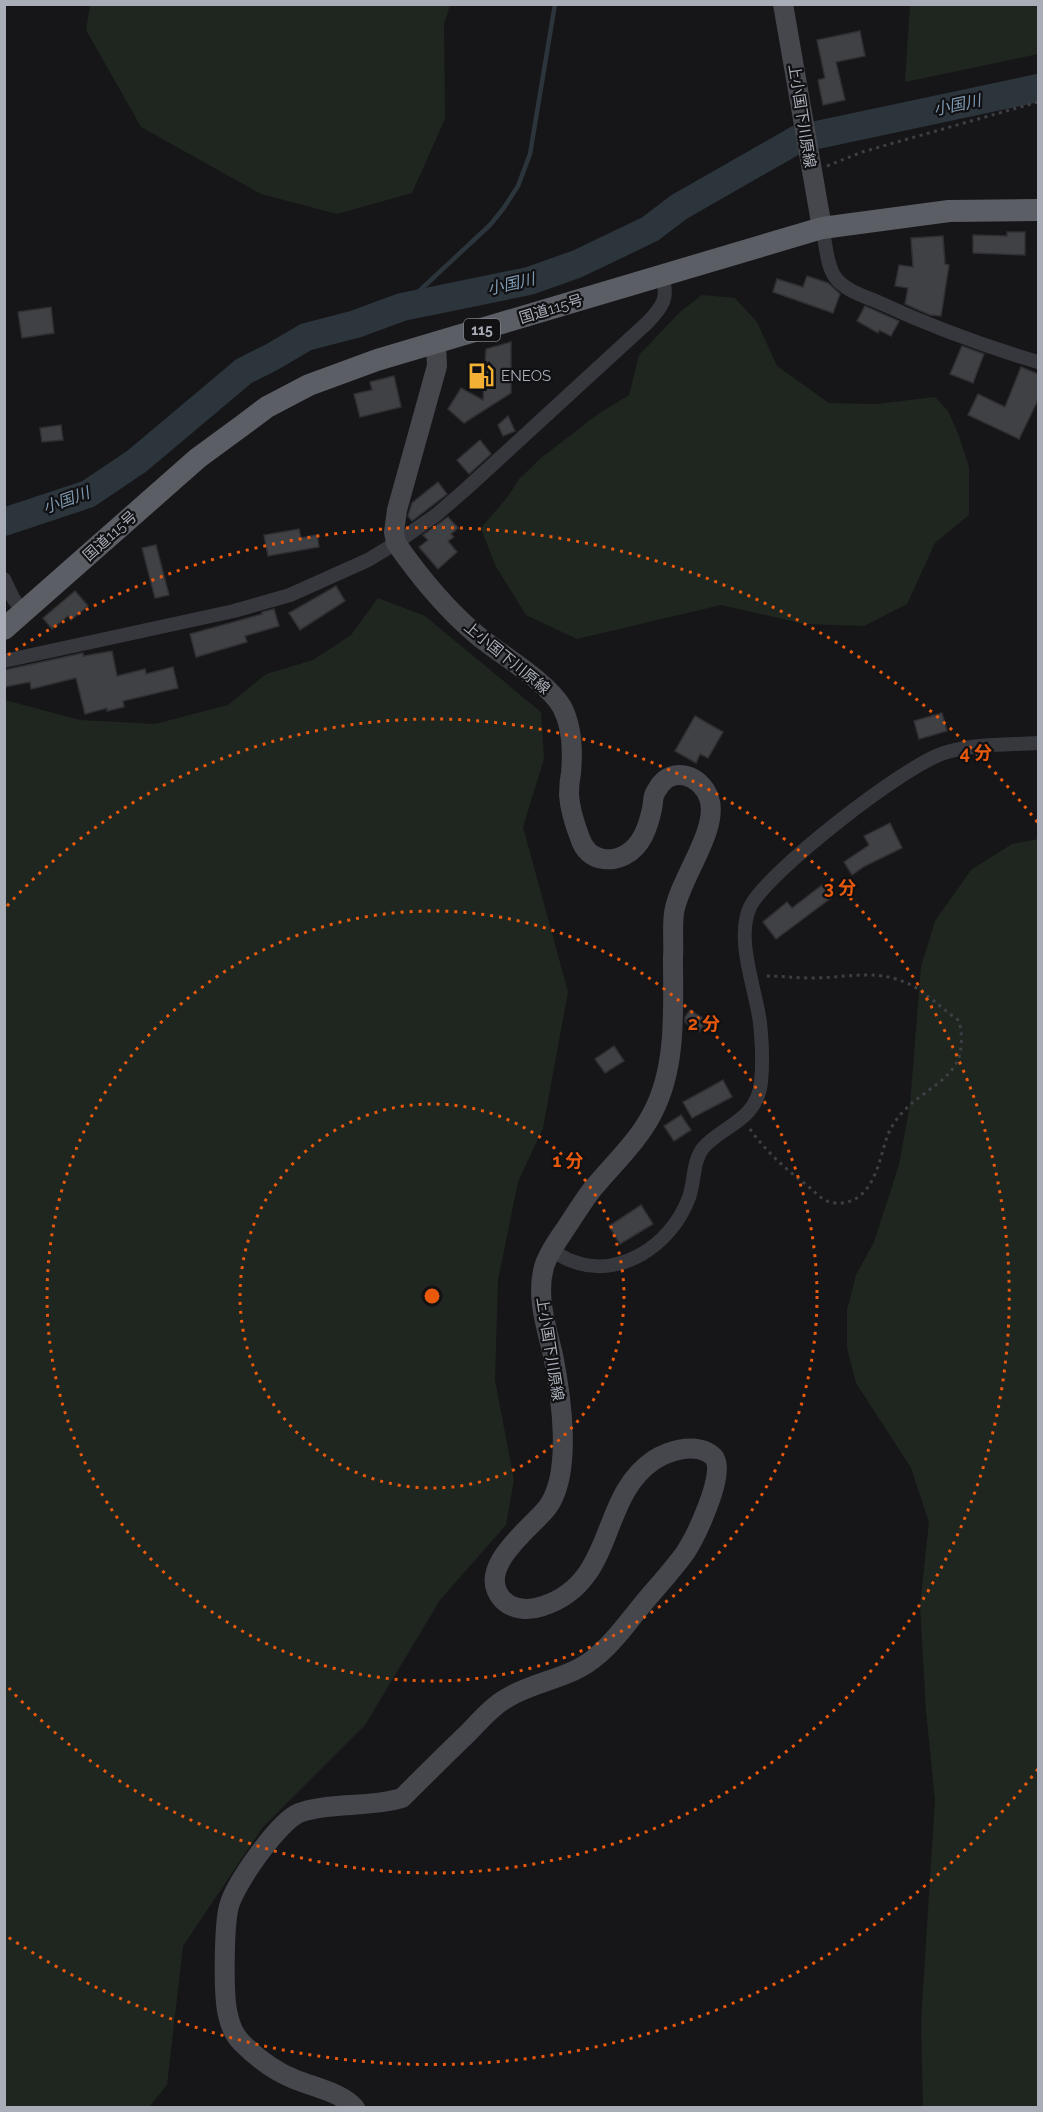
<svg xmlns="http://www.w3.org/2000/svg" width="1043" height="2112" font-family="Raleway,'Noto Sans JP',sans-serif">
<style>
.green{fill:#1e261f}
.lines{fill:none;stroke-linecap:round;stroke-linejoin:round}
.stream{stroke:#2c353c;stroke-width:4.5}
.river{stroke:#2c353c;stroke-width:28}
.building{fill:#404145;stroke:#303034;stroke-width:1.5}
.path{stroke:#3d3f44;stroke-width:3;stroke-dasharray:3 4.5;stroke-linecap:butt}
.minor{stroke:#37383d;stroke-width:14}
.secondary{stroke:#45474d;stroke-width:20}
.trunk{stroke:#5b5e65;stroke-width:22}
.ring{fill:none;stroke:#e8590c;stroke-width:3;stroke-dasharray:3 6}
.labels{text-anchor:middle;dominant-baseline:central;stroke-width:4.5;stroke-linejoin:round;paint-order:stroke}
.shield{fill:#111113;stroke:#7b7e86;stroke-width:1.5}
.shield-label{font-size:14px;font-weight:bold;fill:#a8adb8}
.street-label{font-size:15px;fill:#a8adb8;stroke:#111113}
.poi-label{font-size:15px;fill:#a8adb8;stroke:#111113;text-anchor:start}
.water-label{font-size:16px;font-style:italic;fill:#7f9bb3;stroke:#111113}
.centre{fill:#e8590c;stroke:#111113;stroke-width:3}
.ring-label{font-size:18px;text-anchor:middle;font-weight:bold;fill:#e8590c;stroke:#111113;stroke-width:4.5;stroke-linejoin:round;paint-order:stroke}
</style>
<rect width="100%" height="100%" fill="#161618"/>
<g class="green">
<path d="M90,5h360l-6,19 1,95 -33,74 -75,21 -76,-20 -120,-67 -55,-97z"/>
<path d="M910,5h128v49l-133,28z"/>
<path d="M702,295l33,3 22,24 20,44 52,37 47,1 59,-7 13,14 11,25 10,31v48l-34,28 -28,61 -43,22 -59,-2 -84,-19 -144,34 -51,-24 -31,-50 -14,-37 28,-33 10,-16 22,-21 57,-44 31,-19 10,-40 42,-44z"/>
<path d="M378,598l47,18 116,96 3,47 -21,68 45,165 -25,136 -25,54 -20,98 -3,100 19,100 -8,45 -66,75 -75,125 -102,102 -80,119 -16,139 -18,22h-144v-1407l75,20 75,4 73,-19 38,-31 47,-14 38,-25z"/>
<path d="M1038,839v1268h-115l-2,-86 14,-221 -9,-88 -6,-107 9,-83 -18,-54 -55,-85 -9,-35v-38l9,-35 18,-33 25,-77 11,-61 11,-137 14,-46 36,-51 41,-26z"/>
</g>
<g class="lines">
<path class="stream" d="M402,307l88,-82 13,-16 15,-23 12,-32 25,-150"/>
<path class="river" d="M4,522l84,-28 49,-33 107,-90 28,-14 34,-20 50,-13 46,-17 127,-26 48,-17 73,-35 29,-22 119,-68 240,-51"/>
</g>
<g class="building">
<path d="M860,31l5,25 -29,6 9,38 -22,5 -5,-25 7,-2 -8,-38z"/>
<path d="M1007,232h18v23l-52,-2v-18l34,1z"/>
<path d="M943,236l2,28 4,1 -8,51 -11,-1 -25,-11 3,-16 -13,-2 4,-21 14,2 -2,-29z"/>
<path d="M807,276l21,7 12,11 -7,19 -60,-21 4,-13 26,8z"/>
<path d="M865,306l34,15 -8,15 -12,-6 -1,3 -21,-12z"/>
<path d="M51,307l3,26 -32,5 -4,-26z"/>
<path d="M511,342v51l-47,30 -16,-14 13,-21 22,12 3,-51z"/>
<path d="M962,346l22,8 -11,29 -23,-9z"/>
<path d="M1021,367l17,7v26l-19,39 -51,-24 10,-21 27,13z"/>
<path d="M394,376l7,31 -41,10 -6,-23 18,-4 -2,-8z"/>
<path d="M508,416l7,15 -12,5 -5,-11z"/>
<path d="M61,425l2,15 -21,2 -2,-14z"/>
<path d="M480,440l11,14 -22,20 -12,-14z"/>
<path d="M438,482l9,12 -35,27 -4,-5 4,-13z"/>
<path d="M448,517l10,11 -7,6 3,3 -6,4 9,11 -19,17 -19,-22 9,-7 -5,-5z"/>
<path d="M299,529l2,9 16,-3 2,12 -51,9 -4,-21z"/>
<path d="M156,545l13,50 -14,3 -13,-50z"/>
<path d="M336,586l9,15 -45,29 -11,-17z"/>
<path d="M75,591l13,15 -17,14 -3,-4 -16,13 -9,-11z"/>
<path d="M274,609l5,17 -34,10 2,6 -51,15 -6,-23 72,-20v-2z"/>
<path d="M112,651l5,25 28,-7 1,5 27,-7 5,21 -55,13 1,6 -17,4v-3l-22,6 -9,-36 -45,11 -1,-7 -26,5v-17l79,-17v3z"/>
<path d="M942,713l5,18 -28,8 -5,-18z"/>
<path d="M695,716l28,16 -15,26 -8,-4 -4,9 -21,-12z"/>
<path d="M890,823l12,25 -37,18 -13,9 -8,-13 25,-17 -5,-9z"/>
<path d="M822,885l9,13 -55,41 -13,-17 24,-20 5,6z"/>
<path d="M690,1010l17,11 -8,11 -14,-10v-5z"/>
<path d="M614,1046l10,15 -19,12 -10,-14z"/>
<path d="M723,1080l9,17 -40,21 -9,-16z"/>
<path d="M681,1115l10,15 -17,11 -10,-15z"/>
<path d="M641,1205l12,19 -33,20 -11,-18z"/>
</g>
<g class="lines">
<g class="path">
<path d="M827,166l35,-14 176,-50"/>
<path d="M750,1129c16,23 37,41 59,58 6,5 11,11 18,14 3,2 9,2 13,2 33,-1 39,-42 47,-66 4,-10 10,-20 18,-27 16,-18 42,-27 53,-50 4,-9 5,-31 0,-40 -17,-12 -31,-27 -49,-36 -33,-16 -63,-6 -97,-6 -16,0 -31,-2 -47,-2"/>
</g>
<g class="minor">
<path d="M822,228c4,14 4,36 13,49 9,13 29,19 43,25 52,24 106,44 160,60"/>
<path d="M4,579l9,19 10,14"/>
<path d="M4,661l230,-50 56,-16 78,-35 28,-17 40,-28 30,-26 182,-167c15,-16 21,-24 14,-46"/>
<path d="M552,1250c6,4 13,9 20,11 48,19 99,-17 116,-61 7,-16 4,-38 15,-52 20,-23 54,-27 58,-66 2,-19 1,-40 -1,-59 -4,-34 -25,-83 -10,-116 17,-35 155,-142 194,-154 31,-10 63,-8 94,-10"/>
</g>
<g class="secondary">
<path d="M783,4l39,224"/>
<path d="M355,2108c-14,-16 -42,-21 -61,-29 -20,-8 -37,-21 -52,-36 -7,-7 -12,-18 -14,-28 -5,-19 -4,-90 1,-109 6,-22 49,-84 70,-93 29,-11 70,-5 103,-15 21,-21 42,-42 64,-63 13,-13 25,-28 41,-37 29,-18 65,-19 91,-43 17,-14 30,-33 44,-50 14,-17 30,-34 43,-52 10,-15 40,-77 30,-94 -1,-3 -5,-5 -8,-7 -16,-8 -39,-1 -53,8 -56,37 -37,122 -111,146 -14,5 -31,4 -41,-7 -27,-31 28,-70 45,-91 26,-34 14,-113 6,-153 -7,-29 -17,-59 -9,-88 4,-14 14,-27 22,-39 8,-12 16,-25 25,-37 21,-26 47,-49 62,-79 24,-46 20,-104 20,-154 1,-14 -1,-30 1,-45 5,-34 46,-84 35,-115 -8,-23 -37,-33 -51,-10 -6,9 -4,10 -6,21 -4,18 -10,37 -27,46 -8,4 -13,5 -22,4 -12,-2 -19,-9 -23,-21 -5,-13 -10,-29 -11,-43 0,-6 1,-17 2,-22 2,-22 1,-47 -9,-66 -14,-25 -61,-52 -85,-72 -31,-26 -58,-59 -81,-92l-2,-11 3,-22 40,-144 -1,-22"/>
</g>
<path class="trunk" d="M4,629l194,-171 45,-33 24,-18 42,-22 68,-25 445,-132 127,-17 89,-1"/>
</g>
<g class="ring">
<circle cx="432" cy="1296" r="192"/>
<circle cx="432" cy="1296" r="385"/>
<path d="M7 906A577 577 0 1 1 7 1686"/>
<path d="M1038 1769A769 769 0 0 1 8 1937M8 655A769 769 0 0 1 1038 823"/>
</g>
<defs>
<g id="fuel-bare" transform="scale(2.07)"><path d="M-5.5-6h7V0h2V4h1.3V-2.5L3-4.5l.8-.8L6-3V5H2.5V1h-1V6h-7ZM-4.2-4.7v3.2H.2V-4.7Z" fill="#f2b134" stroke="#111113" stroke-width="2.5" paint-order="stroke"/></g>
</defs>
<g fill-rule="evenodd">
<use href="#fuel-bare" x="481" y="376"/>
</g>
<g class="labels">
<rect class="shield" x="464" y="319" width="36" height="22" rx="4.5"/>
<g class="shield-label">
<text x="482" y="330">115</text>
</g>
<g class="street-label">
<text transform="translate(802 116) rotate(81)">上小国下川原線</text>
<text transform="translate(551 309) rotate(-17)">国道115号</text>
<text transform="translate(110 536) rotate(-42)">国道115号</text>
<text transform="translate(507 658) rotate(39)">上小国下川原線</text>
<text transform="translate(550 1349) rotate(81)">上小国下川原線</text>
</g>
<g class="poi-label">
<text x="501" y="376">ENEOS</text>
</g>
<g class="water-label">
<text transform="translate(957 105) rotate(-12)">小国川</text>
<text transform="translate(511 284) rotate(-13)">小国川</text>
<text transform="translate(66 500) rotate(-20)">小国川</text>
</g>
</g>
<circle cx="432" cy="1296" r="9" class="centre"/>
<g class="ring-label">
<text x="976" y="759">4 分</text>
<text x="840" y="894">3 分</text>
<text x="704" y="1030">2 分</text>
<text x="568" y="1167">1 分</text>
</g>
<rect width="1043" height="2112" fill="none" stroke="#a8adb8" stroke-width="12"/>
</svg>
